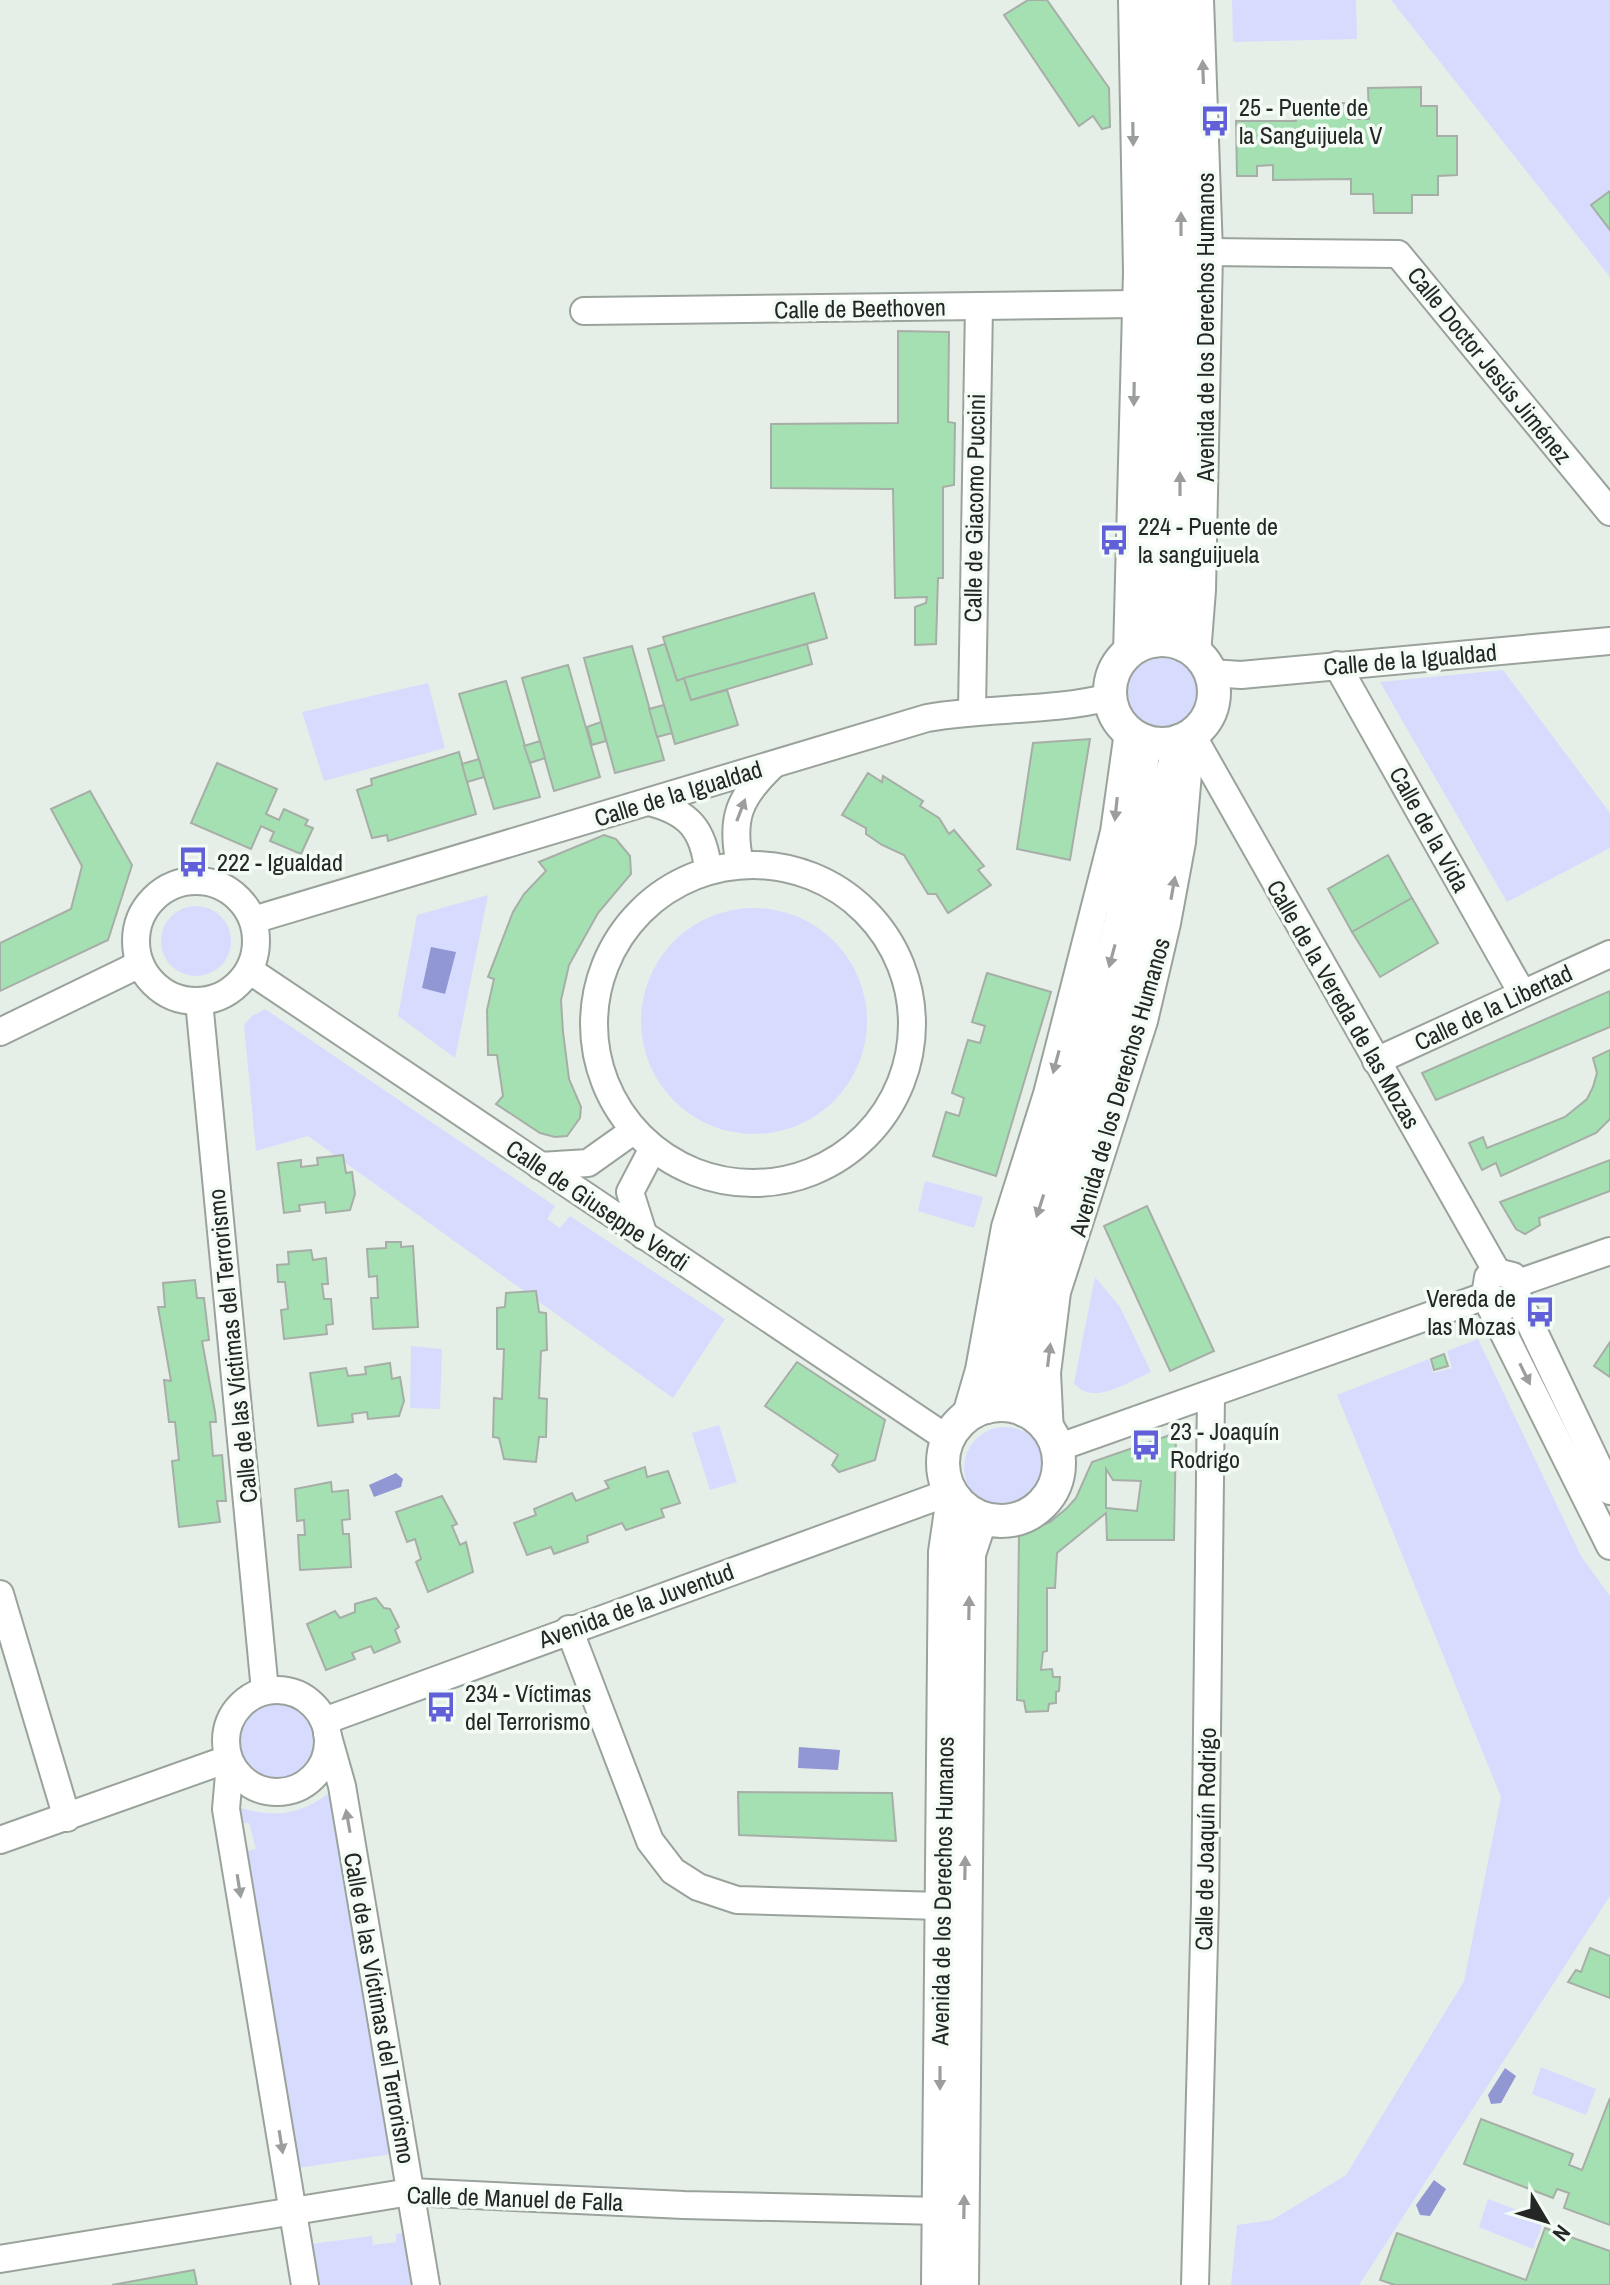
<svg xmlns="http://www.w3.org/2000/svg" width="1610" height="2285" font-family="'Archivo Narrow',sans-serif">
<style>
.green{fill:#d7dcfe}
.water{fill:#9097d3}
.building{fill:#a5e0b2;stroke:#a6aea7;stroke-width:2;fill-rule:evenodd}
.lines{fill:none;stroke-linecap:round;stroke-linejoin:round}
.minor-casing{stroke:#9aa39b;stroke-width:30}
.major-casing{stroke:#9aa39b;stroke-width:36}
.minor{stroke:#fff;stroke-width:26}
.major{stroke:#fff;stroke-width:32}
.oneway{fill:#9c9e9d}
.labels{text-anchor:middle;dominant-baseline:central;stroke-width:7;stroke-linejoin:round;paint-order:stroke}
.poi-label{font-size:24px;fill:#242725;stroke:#f3fcf4;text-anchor:start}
.street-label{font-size:24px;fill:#242725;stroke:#f3fcf4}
</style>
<rect width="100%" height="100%" fill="#e5efe7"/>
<g class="green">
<path d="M1232,0h124l1,39 -124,3z"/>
<path d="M1391,0h219v277z"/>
<circle cx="1162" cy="692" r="39"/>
<path d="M1503,670l107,143v35l-103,54 -127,-220z"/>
<path d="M428,683l17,65 -121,33 -22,-69z"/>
<path d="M488,895l-33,163 -57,-42 19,-101z"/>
<circle cx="196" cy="941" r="35"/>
<circle cx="754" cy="1021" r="113"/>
<path d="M265,1009l290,197 -8,13 13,9 10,-12 155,103 -52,79 -365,-262 -52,15 -12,-126 8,-9z"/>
<path d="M925,1181l58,16 -9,31 -56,-17z"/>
<path d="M1095,1277l25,30 31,65c-24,10 -58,35 -77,11z"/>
<path d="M1478,1339l103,217 29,40v300l-251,389h-128l6,-60 35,-5 74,-45 118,-194 37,-184 -164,-402 92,-36 4,14 19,-5 -5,-17z"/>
<path d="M411,1346l31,3 -2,60 -30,-1z"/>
<path d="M719,1425l18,57 -27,8 -18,-57z"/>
<circle cx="1005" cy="1468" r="41"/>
<circle cx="276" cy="1741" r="41"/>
<path d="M329,1793l63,361 -94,14 -53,-317 11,-2 -7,-26h-8l-3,-16c35,11 61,9 91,-14z"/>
<path d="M1541,2067l55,22 -10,26 -54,-21z"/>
<path d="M1488,2199l56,21 -11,29 -54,-22z"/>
<path d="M404,2233l9,52h-95l-7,-41 61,-8 1,9 23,-3v-8z"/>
</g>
<g class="water">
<path d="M431,947l25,5 -11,42 -23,-6z"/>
<path d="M396,1473l7,6 -2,8 -27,10 -5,-12z"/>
<path d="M799,1747l41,3 -2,20 -40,-2z"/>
<path d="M1505,2068l11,8 -15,27 -10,1 -3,-9z"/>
<path d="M1434,2180l12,9 -16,27 -10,-1 -4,-10z"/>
</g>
<g class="building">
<path d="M1028,0h19l62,88 1,39 -8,2 -9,-13 -14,10 -75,-111z"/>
<path d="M1421,87v19h16v30h20v39l-19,1v19h-26v18h-38l-1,-19h-22v-15l-78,1v-15l-16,1v10h-20l-1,-55h60v-17l52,-1v16h21l-1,-31z"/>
<path d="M1610,191v39l-19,-25z"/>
<path d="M898,331l51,1 -1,90 7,1 -1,62 -11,2v91h-5l-2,66 -21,1v-38l11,-4 1,-6 -32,1 -2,-109 -122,-1v-64l127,-1z"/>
<path d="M814,593l13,45 -150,43 -14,-44z"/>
<path d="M665,644l12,37 7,-3 7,22 36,-10 11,35 -63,19 -27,-95z"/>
<path d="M807,644l5,20 -121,36 -7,-22z"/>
<path d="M632,646l32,114 -49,13 -31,-115z"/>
<path d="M568,665l32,112 -46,14 -32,-113z"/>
<path d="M506,681l34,116 -46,12 -35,-115z"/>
<path d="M664,705l8,28 -15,4 -8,-28z"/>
<path d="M601,722l5,19 -14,4 -5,-18z"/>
<path d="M1090,739l-20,121 -53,-11 16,-106z"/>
<path d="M540,741l5,17 -15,5 -6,-17z"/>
<path d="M459,752l17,62 -88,27 -1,-6 -15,3 -15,-48 15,-5 -1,-6z"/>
<path d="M479,759l5,18 -17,5 -5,-18z"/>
<path d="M217,763l60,26 -11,25 13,6 5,-11 24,11 -3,5 8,3 -12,26 -31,-13 4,-9 -13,-6 -10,23 -60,-26z"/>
<path d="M868,773l14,9 1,-6 40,25 -3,5 19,12 10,16 5,-4 30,36 -6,4 13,15 -43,28 -12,-19h-8l-24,-39 -22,-10 -16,-11v-6l-24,-13z"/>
<path d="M90,791l42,74 -24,75 -108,51v-48l71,-34 11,-43 -31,-57z"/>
<path d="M604,835l12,4 14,17 1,18 -33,39 -29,52 -8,35 2,32 6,47 12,28 -1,11 -13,18 -12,1 -15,-4 -44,-29 7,-8 -6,-41h-9l-1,-45 7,-31 -6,-2 25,-65 11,-18 22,-23 -7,-9z"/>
<path d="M1388,855l24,43 -60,34 -24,-43z"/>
<path d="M1412,898l26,45 -58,34 -28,-45z"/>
<path d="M987,973l64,19 -55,184 -63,-20 13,-44 13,4 5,-18 -12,-5 16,-53 12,3 5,-17 -13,-4z"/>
<path d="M1610,991v36l-174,73 -14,-27z"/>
<path d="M1610,1050v69l-14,14 -95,43 -5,-13 -14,7 -13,-27 14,-6 4,11 78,-31 22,-18 6,-12 4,-14 -4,-15z"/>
<path d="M343,1155l3,18 6,-1 3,22 -5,16 -24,3 -1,-11 -26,3 1,6 -16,2 -6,-50 23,-3v7l17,-2 -1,-7z"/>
<path d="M1610,1160v31l-71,27 1,7 -15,9 -9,-5 -16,-27z"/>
<path d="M1147,1206l67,145 -44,20 -66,-145z"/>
<path d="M386,1242h15v5l12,-1 5,81 -45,2 -2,-31h7l-1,-22 -8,1 -2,-28 19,-1z"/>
<path d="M311,1250l2,10 13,-2 2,26h-6l2,15h7l2,25 -7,1 1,9 -43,5 -3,-29 7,-1 -3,-27h-7l-1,-17 12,-1 -1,-12z"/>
<path d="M195,1280l2,18h7l5,42 -7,1 13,71 1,10h-6l3,34 9,-1 4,46h-9l3,21 -41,5 -7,-66 7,-1 -4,-38h-6l-5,-42 7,1 -13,-74h7l-2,-24z"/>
<path d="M536,1291l3,21 7,1 1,37 -6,1 -2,47 8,1 -1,38h-7l-3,25 -32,-3 -5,-21 -6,-1 1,-39 8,1 2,-50h-7v-41l8,-1 1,-14z"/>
<path d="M1610,1342v35l-16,-11z"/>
<path d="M1444,1354l4,12 -14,4 -3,-11z"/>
<path d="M797,1362l88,58 -10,40 -36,12 -7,-7 6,-10 -73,-49z"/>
<path d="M390,1363l2,16 8,-2 4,24 -5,15 -31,3 -1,-7 -15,2 1,8 -35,4 -8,-53 36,-5 2,8 18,-2 -1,-7z"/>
<path d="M1176,1433l-2,107h-67l-1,-27 -49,40 -2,35h-8v63l-4,1 -2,18 11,-1 1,8h7l-1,14 -3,1v11l-7,1 -1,7 -22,1 -2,-11 -7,-1 2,-167 31,-11 17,-14 9,-10 16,-36zM1106,1469l7,11 28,1 -4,30 -31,-3z"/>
<path d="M645,1467l2,10 21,-6 12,32 -19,6 3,8 -38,13 -4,-7 -35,13 1,6 -34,12 -3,-7 -24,8 -13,-32 22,-8 -2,-6 38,-16 4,8 33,-13 -4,-7z"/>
<path d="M331,1482l1,10 16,-2 2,29 -8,1 1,14h6l2,33 -51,3 -2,-35h7l-1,-15 -7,1 -2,-32z"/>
<path d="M442,1496l15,28 -5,2 8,19 6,-3 7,30 -45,20 -12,-30 5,-3 -6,-20 -8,3 -11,-30z"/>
<path d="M376,1598l8,10 6,1 9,18 -4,3 5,12 -26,11 -3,-7 -19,7 3,6 -29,11 -19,-46 28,-13 5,7 15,-6v-8z"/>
<path d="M738,1792l154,1 4,48 -157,-6z"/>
<path d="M1590,1948l20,8v42l-42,-16 8,-12 5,2z"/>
<path d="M1610,2098v127l-46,-17 5,-15 -12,-4 -4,9 -89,-34 17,-45 92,35 -4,11 13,5z"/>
<path d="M1545,2228l65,23v34h-215l-15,-5 17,-47 129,47z"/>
<path d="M194,2270l3,15h-85z"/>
</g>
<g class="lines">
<g class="minor-casing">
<g id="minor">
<path d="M1209,252l189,2 212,258"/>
<path d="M584,311l552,-7"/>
<path d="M1127,654l10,-382 -5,-272"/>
<path d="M1197,654l5,-64 7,-338 -9,-252"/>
<path d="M1337,665l185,328"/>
<path d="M1210,673l31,2 369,-34"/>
<path d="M972,710l7,-404"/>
<path d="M1192,735l305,537"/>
<path d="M649,802c40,10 55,28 59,68"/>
<path d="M740,864c-10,-45 -1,-67 33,-99"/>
<circle cx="753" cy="1024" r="159"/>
<circle cx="196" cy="941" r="60"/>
<path d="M253,920l674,-202c61,-11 124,-6 183,-21"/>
<path d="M249,970l699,469"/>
<path d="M199,1001l66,690"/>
<path d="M0,1032l140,-68"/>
<path d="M1376,1061l234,-107"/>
<path d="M540,1166l48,-3 45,-32"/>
<path d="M644,1236l-14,-44 22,-42"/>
<path d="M1518,1283l92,-32"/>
<path d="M1517,1296l93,195"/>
<path d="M1492,1304l14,2 11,-10 1,-13 -5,-7 -16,-4 -9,5 -3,19 125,250"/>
<path d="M965,1418l14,-48 26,-143 42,-133 67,-262 14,-100"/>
<path d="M1050,1433l-3,-60 10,-81 87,-271 23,-98 15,-81 6,-69 -3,-30"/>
<path d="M1057,1448l428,-152"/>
<path d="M0,1594l67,224"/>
<path d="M569,1629l81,212 23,30 25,16 39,13 203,6"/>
<circle cx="277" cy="1741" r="51"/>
<path d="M324,1721l626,-229"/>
<path d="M327,1733l15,53 84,499"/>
<path d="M230,1763l-4,46 79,476"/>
<path d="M0,1840l228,-81"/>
<path d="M0,2259l410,-67 274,13 256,6"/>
<path d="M1195,2285l10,-383 6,-508"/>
</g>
</g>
<g class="major-casing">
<g id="major">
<path d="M1178,0l3,66 -1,551 4,28"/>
<circle cx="1162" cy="692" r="52"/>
<path d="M1153,641l3,-641"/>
<circle cx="1001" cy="1463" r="58"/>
<path d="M987,1407l16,-35 23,-123 48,-150 48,-182 16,-81 5,-95"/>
<path d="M1024,1410c0,-107 44,-205 73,-307 34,-119 57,-240 82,-362"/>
<path d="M938,2285l7,-733 8,-55"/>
<path d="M962,2285l7,-731 12,-36"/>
</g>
</g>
<use href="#minor" class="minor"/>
<use href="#major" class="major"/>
</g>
<defs><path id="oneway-solid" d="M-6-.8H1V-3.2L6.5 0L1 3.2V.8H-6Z" transform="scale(2)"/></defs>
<g class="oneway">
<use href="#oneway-solid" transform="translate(1203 72) rotate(-92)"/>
<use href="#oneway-solid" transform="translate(1133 134) rotate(89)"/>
<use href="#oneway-solid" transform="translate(1181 224) rotate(-90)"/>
<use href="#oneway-solid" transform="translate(1134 394) rotate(91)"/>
<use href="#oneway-solid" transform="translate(1180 484) rotate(-90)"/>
<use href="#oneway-solid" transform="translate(1116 809) rotate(96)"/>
<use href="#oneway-solid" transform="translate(741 810) rotate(-69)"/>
<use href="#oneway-solid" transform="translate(1173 888) rotate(-80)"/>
<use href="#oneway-solid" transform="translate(1112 956) rotate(105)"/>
<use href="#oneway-solid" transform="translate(1056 1062) rotate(105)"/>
<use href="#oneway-solid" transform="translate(1040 1206) rotate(108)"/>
<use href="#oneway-solid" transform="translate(1049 1355) rotate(-83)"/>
<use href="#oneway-solid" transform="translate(1525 1374) rotate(64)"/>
<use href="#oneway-solid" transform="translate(969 1608) rotate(-89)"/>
<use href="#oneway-solid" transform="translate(348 1821) rotate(-100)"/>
<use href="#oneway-solid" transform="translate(965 1868) rotate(-89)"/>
<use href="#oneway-solid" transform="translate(239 1886) rotate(81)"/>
<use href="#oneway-solid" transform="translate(940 2078) rotate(90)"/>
<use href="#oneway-solid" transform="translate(281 2142) rotate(81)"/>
<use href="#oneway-solid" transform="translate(964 2207) rotate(-89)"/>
</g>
<defs>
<g id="bus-bare" transform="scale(2.4)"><path d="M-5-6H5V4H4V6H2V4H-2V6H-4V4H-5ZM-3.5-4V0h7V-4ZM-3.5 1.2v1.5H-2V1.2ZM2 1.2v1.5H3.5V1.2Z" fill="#6160d9" stroke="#f3fcf4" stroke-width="2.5" paint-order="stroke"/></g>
</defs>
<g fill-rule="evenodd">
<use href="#bus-bare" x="1215" y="121"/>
<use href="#bus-bare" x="1114" y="540"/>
<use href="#bus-bare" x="193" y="862"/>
<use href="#bus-bare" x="1540" y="1312"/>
<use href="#bus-bare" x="1146" y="1445"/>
<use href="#bus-bare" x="441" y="1707"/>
</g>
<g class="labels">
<g class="poi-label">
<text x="1239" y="107">25 - Puente de<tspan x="1239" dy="28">la Sanguijuela V</tspan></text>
<text x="1138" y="526">224 - Puente de<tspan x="1138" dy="28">la sanguijuela</tspan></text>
<text x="217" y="862">222 - Igualdad</text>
<text x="1516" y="1298" text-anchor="end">Vereda de<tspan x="1516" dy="28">las Mozas</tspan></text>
<text x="1170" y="1431">23 - Joaquín<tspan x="1170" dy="28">Rodrigo</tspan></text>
<text x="465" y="1693">234 - Víctimas<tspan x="465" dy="28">del Terrorismo</tspan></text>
</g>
<g class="street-label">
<text transform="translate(860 308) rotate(-1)">Calle de Beethoven</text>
<text transform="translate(1205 327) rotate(-90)">Avenida de los Derechos Humanos</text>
<text transform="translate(1490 365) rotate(51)">Calle Doctor Jesús Jiménez</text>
<text transform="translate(974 508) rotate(-89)">Calle de Giacomo Puccini</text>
<text transform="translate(1410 659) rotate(-5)">Calle de la Igualdad</text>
<text transform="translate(678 793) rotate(-17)">Calle de la Igualdad</text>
<text transform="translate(1430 829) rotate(61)">Calle de la Vida</text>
<text transform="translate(1344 1004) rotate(60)">Calle de la Vereda de las Mozas</text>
<text transform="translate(1493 1007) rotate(-25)">Calle de la Libertad</text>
<text transform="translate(1119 1087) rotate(-74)">Avenida de los Derechos Humanos</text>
<text transform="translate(598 1205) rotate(34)">Calle de Giuseppe Verdi</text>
<text transform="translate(232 1346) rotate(-96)">Calle de las Víctimas del Terrorismo</text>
<text transform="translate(636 1605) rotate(-20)">Avenida de la Juventud</text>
<text transform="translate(1205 1839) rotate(-89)">Calle de Joaquín Rodrigo</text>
<text transform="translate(942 1891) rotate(-89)">Avenida de los Derechos Humanos</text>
<text transform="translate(380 2008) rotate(80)">Calle de las Víctimas del Terrorismo</text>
<text transform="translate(515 2198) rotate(2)">Calle de Manuel de Falla</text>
</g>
</g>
<g transform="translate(1546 2221) rotate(128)" stroke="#f3fcf4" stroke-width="6" paint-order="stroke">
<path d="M0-6L14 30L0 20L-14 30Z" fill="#242725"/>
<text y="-12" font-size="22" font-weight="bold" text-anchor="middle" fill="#242725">N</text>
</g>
</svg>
